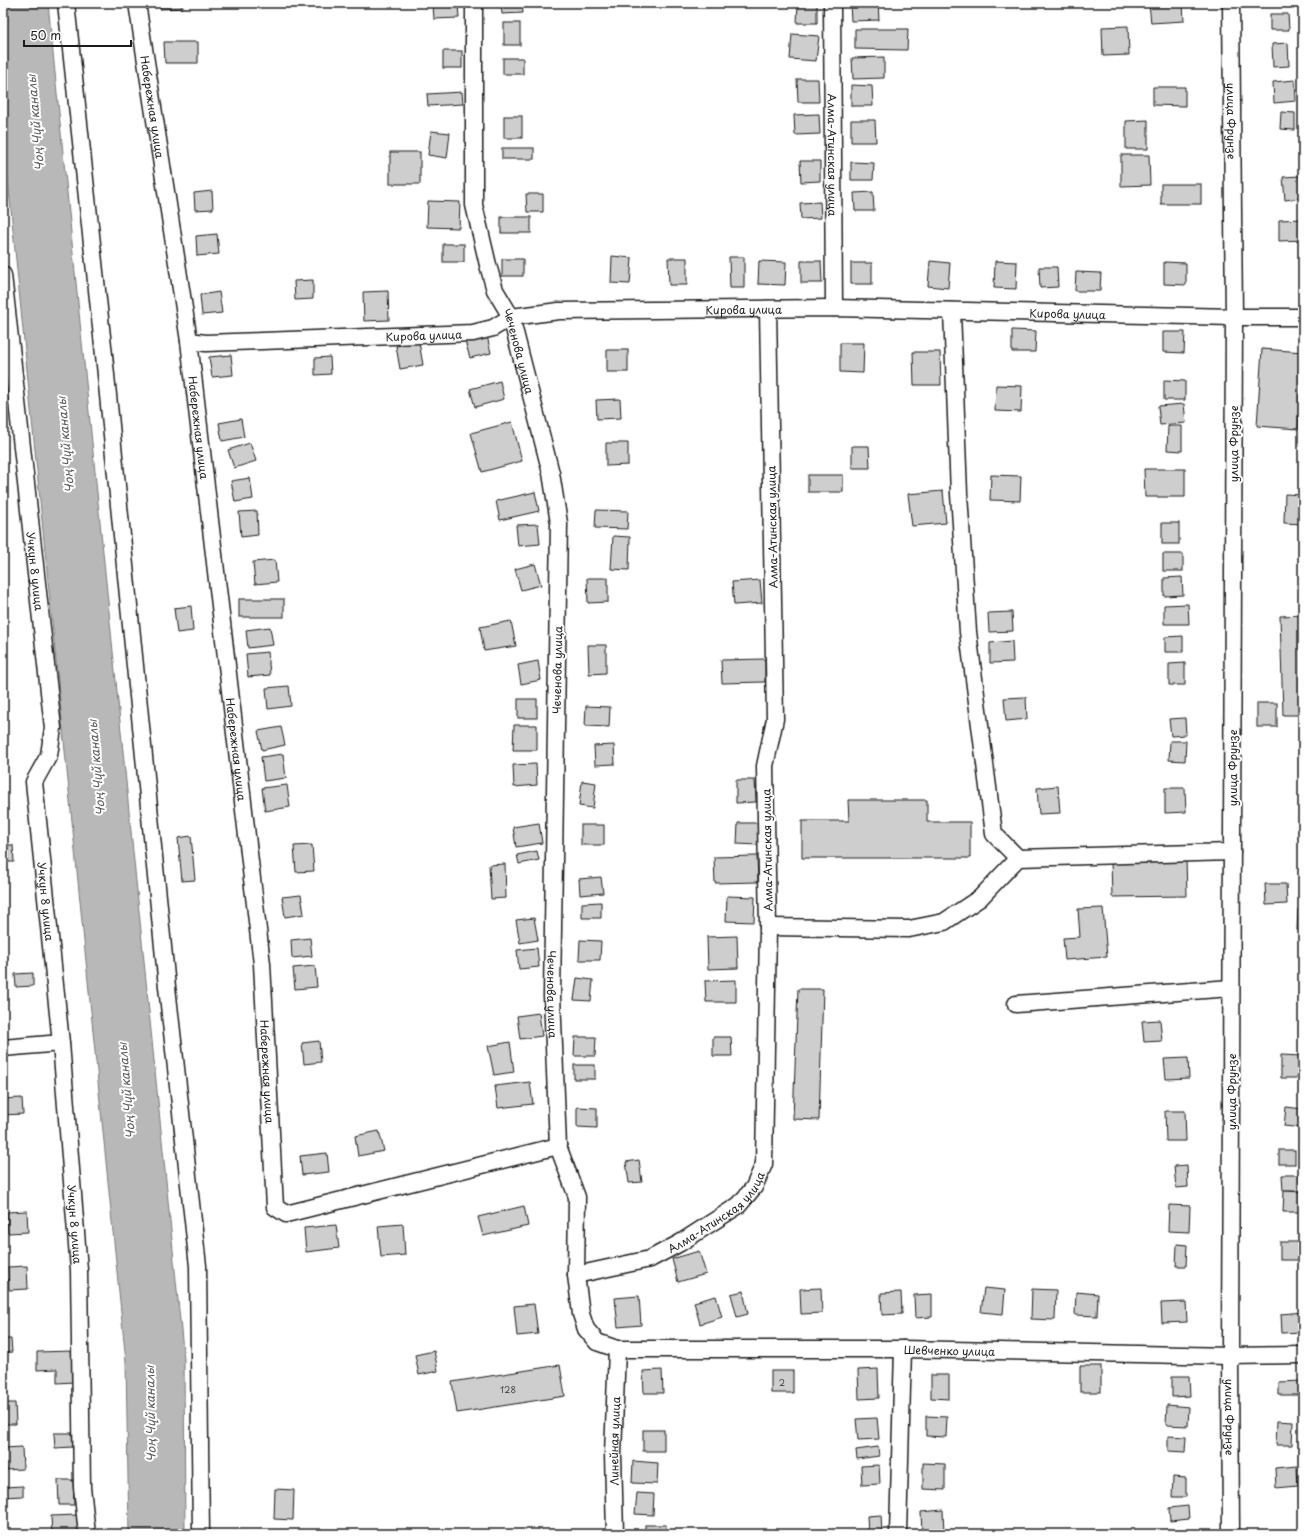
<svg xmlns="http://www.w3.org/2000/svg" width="1306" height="1537" font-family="'Playpen Sans',sans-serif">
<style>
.water{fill:#b8b8b8;stroke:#7a7a7a}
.building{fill:#cecece;stroke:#1c1c1c}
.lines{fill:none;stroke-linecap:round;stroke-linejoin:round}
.minor-casing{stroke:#1c1c1c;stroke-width:19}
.minor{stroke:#fff;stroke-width:16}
.labels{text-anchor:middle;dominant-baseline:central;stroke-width:4;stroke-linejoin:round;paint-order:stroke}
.number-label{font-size:9px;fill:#484848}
.street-label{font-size:11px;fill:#1c1c1c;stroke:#fff}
.water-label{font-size:12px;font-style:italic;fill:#5a5a5a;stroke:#fff}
</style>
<rect width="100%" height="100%" fill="#fff"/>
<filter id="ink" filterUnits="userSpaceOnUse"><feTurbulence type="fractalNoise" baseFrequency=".025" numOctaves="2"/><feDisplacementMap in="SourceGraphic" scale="8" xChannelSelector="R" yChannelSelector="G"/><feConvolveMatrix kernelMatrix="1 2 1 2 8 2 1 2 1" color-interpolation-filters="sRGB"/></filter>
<g filter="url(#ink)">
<path class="water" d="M3,3h45l136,1357 1,174h-56l-3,-172 -123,-1232z"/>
<g class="building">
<path d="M160,3h22v5l-22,1z"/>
<path d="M501,3h21l1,10 -21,1z"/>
<path d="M798,3h19v20h-20z"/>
<path d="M850,3h28l1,17 -28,1z"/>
<path d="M1149,3h34l1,18 -33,2z"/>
<path d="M458,4l1,14 -25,1 -1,-14z"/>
<path d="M1270,14h18l1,16h-19z"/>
<rect x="504" y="23" width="16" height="22"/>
<path d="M1128,26l1,29 -26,1 -1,-29z"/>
<path d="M855,29h53l-1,21 -52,-1z"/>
<path d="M792,34l27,2 -3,25 -26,-2z"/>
<path d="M164,42h34v21h-33z"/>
<path d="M1288,43l1,23 -16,1 -1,-23z"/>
<rect x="443" y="51" width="19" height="17"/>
<path d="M884,57v21l-31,1 -1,-21z"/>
<rect x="503" y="58" width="20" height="16"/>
<path d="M797,79h21l1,23h-21z"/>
<path d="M1295,80l1,21 -22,2 -1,-21z"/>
<path d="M851,85l21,1 1,20h-22z"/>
<path d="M1153,87h32v19l-32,-1z"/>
<path d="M462,92l1,12 -35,2 -1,-12z"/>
<path d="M1281,112l14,1v17l-15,-1z"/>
<path d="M819,114l1,20 -25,1 -1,-20z"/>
<rect x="504" y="116" width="18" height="22"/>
<path d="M851,120h24l1,22h-25z"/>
<path d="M1148,120v29h-22v-28z"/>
<path d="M431,131l19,2 -3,25 -19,-3z"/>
<rect x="502" y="148" width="32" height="11"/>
<rect x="390" y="152" width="30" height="32"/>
<path d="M1121,155h28l1,30 -29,1z"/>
<path d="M800,161h20v20l-19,1z"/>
<path d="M851,162l23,1 -1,17h-22z"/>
<path d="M1300,176l1,22 -16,2 -2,-23z"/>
<rect x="1161" y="184" width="40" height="20"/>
<path d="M212,191l1,18 -18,1 -1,-17z"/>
<path d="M873,192l1,19h-19l-1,-18z"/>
<path d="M526,194h17v18h-16z"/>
<path d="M428,201l32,1 -1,26 -32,-1z"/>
<path d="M820,202l1,16 -20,1 -1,-16z"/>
<rect x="501" y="217" width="30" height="16"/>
<path d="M1303,219v21l-24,1v-21z"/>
<path d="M217,234l2,20 -22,2 -1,-20z"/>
<rect x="443" y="244" width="21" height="18"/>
<path d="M612,256l20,2 -2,26 -19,-1z"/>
<path d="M729,257h15v31h-14z"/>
<path d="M668,258h19v27h-18z"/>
<rect x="502" y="259" width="21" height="17"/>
<path d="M759,261l27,1 -1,23 -27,-1z"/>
<path d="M801,261h20l1,22h-21z"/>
<path d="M930,261l20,2 -2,25 -20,-2z"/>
<path d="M995,261l22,1 -1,27 -22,-1z"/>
<path d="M1164,262l22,1v22l-22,-1z"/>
<rect x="851" y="263" width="21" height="21"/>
<path d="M1039,267h18l1,20 -18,1z"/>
<path d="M1076,272l25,1 -1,18h-25z"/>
<path d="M313,280v19l-18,1 -1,-19z"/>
<path d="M388,291l1,29 -25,1 -1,-29z"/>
<path d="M219,292l3,21 -20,2 -2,-20z"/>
<path d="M1012,330l24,1 -1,21h-23z"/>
<path d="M1163,332h22l-1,21 -21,-1z"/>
<path d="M487,336l4,17 -21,5 -5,-17z"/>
<path d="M419,342l4,23 -23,4 -4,-23z"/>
<path d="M840,343h24l-1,30 -23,-1z"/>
<path d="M1262,349l41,3 -5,77 -41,-3z"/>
<rect x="607" y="350" width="21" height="22"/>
<path d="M913,352h27l1,33h-27z"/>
<path d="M231,355l2,20 -21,2 -3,-20z"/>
<path d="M330,357l1,17 -16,1v-17z"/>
<path d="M1164,380l21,1v19h-21z"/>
<path d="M500,381l4,18 -29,8 -5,-18z"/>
<path d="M996,385l26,1 -1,26 -26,-1z"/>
<path d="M620,399l1,19 -24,1 -1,-19z"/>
<path d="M1184,404l2,19 -26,2 -2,-19z"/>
<path d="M241,419l3,18 -22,4 -3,-18z"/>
<path d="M512,422l10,39 -40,11 -11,-39z"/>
<path d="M1168,426h14v25l-15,-1z"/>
<path d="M250,443l6,18 -22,7 -6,-18z"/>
<path d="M606,443h22v22l-22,1z"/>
<path d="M852,446h17l1,22h-18z"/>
<path d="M1144,469h41v28h-40z"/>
<rect x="808" y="475" width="35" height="17"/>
<path d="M991,475l30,1 -1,25 -30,-1z"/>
<path d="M250,478l3,21 -18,3 -4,-21z"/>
<path d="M943,491l3,32 -34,3 -4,-32z"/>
<path d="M535,492l4,19 -39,9 -4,-19z"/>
<path d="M1285,494l18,1v29l-19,-1z"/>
<path d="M596,510l32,1 -1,18 -32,-1z"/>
<path d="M257,511l1,24 -17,2 -2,-25z"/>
<rect x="1162" y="523" width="17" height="21"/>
<path d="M538,524l2,20 -22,2 -2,-21z"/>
<path d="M613,536l17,1 -1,33 -18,-1z"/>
<rect x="1163" y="554" width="20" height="17"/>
<path d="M275,560l2,22 -22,2 -2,-22z"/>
<path d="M535,564l6,21 -20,5 -6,-21z"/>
<path d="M1182,577l1,18 -19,1v-18z"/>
<path d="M587,578h21v24l-20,1z"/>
<path d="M760,580l2,23 -28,2 -2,-23z"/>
<rect x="239" y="599" width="45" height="18"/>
<path d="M1188,604l1,20h-25v-19z"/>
<path d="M191,606l2,25 -16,2 -3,-25z"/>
<path d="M1012,612l1,19 -24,1 -1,-19z"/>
<path d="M1303,615v100h-20l-3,-99z"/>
<path d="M511,621l5,25 -32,5 -4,-24z"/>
<path d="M270,627l3,18 -25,3 -2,-18z"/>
<path d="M1183,636v16h-18v-15z"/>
<path d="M1012,641l1,21 -23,1v-20z"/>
<path d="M588,645h18v28l-17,1z"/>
<path d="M268,652l2,23 -22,2 -2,-23z"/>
<path d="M765,659v23l-43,1 -1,-23z"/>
<path d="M538,661l3,19 -20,4 -3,-19z"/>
<path d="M1185,663v22h-16v-21z"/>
<path d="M289,686l2,20 -23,3 -2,-21z"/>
<path d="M1026,697l1,22 -21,2 -2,-23z"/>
<rect x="518" y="699" width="19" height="19"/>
<rect x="1257" y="703" width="20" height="24"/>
<path d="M586,706l24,1 -1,20 -24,-1z"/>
<path d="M1185,718l1,17 -15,1 -2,-17z"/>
<path d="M514,725h23v25h-24z"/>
<path d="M281,727l4,18 -23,5 -4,-19z"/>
<path d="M1170,741h16l-1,20 -16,-1z"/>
<path d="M614,745l1,19 -20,1 -1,-19z"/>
<path d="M283,754l3,24 -22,3 -3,-24z"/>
<path d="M536,764l1,21 -23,2 -1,-22z"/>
<path d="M736,780h19l1,22 -20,1z"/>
<path d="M582,781l14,2 -3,25 -14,-2z"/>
<path d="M287,785l3,22 -25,4 -3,-23z"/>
<path d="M1058,786l2,27 -21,1 -2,-26z"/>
<path d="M1165,788h20l1,24 -21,1z"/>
<path d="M848,800h79v22h43v36h-168v-37h47z"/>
<path d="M539,823l3,20 -26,4 -3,-20z"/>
<path d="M738,823h20v22l-21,-1z"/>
<rect x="581" y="825" width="23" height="20"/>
<path d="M191,836l4,44 -13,1 -4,-43z"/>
<path d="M3,845h10l1,17h-11z"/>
<path d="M312,845l2,26 -18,1 -2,-26z"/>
<path d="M537,851l2,9 -20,4 -2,-9z"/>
<path d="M757,856l1,26 -43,1 -1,-26z"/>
<path d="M1186,859l1,37 -75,1 -1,-36z"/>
<path d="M505,864l1,34 -15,1 -2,-34z"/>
<path d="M601,877l2,16 -23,2 -1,-16z"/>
<path d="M1265,884h21l1,20 -21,1z"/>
<path d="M301,895l3,19 -19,3 -3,-20z"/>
<path d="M727,896l28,1 -1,25 -28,-1z"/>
<path d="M601,902v16h-19v-15z"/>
<path d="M1103,908l4,49 -42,3 -2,-22 17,-1 -2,-28z"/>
<path d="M1298,909h5v21h-6z"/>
<path d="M534,918l4,22 -18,3 -4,-23z"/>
<path d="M737,936l1,32 -30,1 -1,-32z"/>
<path d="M310,938l2,18 -20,2 -1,-18z"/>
<path d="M580,940l21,1 -1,19h-21z"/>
<path d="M3,943l3,30h-3z"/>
<path d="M537,948l2,19 -20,2 -2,-19z"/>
<path d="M315,966l2,21 -22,2 -2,-21z"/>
<path d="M33,973v13l-17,1 -1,-13z"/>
<path d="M577,978l16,2 -2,21 -17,-1z"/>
<path d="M736,980v22h-30l-1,-21z"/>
<path d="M798,989h25l-4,131 -26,-1z"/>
<path d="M539,1013l3,23 -22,3 -3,-23z"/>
<path d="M1160,1020l2,21 -18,1 -2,-21z"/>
<path d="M575,1037h21l-1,19h-21z"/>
<path d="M713,1037h18l1,19h-19z"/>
<path d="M319,1041l2,21 -17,2 -2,-21z"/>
<path d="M510,1042l4,30 -20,3 -6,-29z"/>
<path d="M1281,1055l20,1 -1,22h-19z"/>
<path d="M1188,1058l1,20 -23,1 -2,-20z"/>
<rect x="574" y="1065" width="21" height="14"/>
<path d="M530,1082l3,22 -35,4 -3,-22z"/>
<path d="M22,1098l1,16 -20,1v-16z"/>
<path d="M577,1107l20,1v20l-20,-1z"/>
<path d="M1286,1107l17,2v19l-19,-2z"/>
<path d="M1165,1111h20l1,30h-20z"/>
<path d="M379,1131l5,20 -26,5 -3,-20z"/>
<rect x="1279" y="1150" width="16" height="14"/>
<path d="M327,1153l2,19 -27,3 -2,-19z"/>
<path d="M639,1160l3,22 -13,1 -3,-21z"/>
<path d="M1187,1165l1,22 -12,1 -2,-22z"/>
<path d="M1282,1175h21v16h-20z"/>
<path d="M1284,1191l19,1v20h-20z"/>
<path d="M1169,1205l21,1 -1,26 -21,-1z"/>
<path d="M524,1206l4,20 -45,10 -5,-19z"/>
<path d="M27,1211l1,21 -20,1 -1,-21z"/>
<path d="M403,1224l2,31 -24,2 -3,-31z"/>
<path d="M336,1225l3,23 -33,4 -2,-24z"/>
<rect x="1280" y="1242" width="20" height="18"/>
<path d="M1177,1244l10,1 -1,21h-10z"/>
<path d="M699,1251l7,23 -28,8 -6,-23z"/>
<path d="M27,1266l1,23 -19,1 -1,-23z"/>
<path d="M821,1288l1,25 -21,1 -1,-25z"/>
<path d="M984,1288l21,2 -2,24 -22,-2z"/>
<path d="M1032,1289l24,1 -1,30 -24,-1z"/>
<path d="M743,1291l5,23 -11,3 -6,-23z"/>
<path d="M901,1292l1,22 -20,1 -1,-22z"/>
<path d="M1076,1292l22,2 -1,22 -22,-1z"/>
<path d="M932,1294v23l-17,1 -1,-23z"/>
<path d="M639,1296l2,29 -23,2 -3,-29z"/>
<path d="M716,1296l6,21 -22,7 -6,-22z"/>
<path d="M1186,1302l1,20 -25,1 -1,-20z"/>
<path d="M534,1304l4,30 -21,2 -3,-30z"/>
<path d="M1303,1312v20l-21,1 -1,-19z"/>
<path d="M3,1339h8l1,13 -9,1z"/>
<path d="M73,1351l1,31 -17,1v-14l-20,1v-18z"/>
<path d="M434,1351l4,20 -19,4 -4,-20z"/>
<path d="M560,1365l5,31 -108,17 -5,-31z"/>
<rect x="1080" y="1366" width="21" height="26"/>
<path d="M878,1369l1,29 -20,1 -1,-29z"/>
<path d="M662,1370l1,23h-19l-1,-22z"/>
<rect x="771" y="1371" width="22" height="22"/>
<path d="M931,1375h18v24l-18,-1z"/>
<path d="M1172,1376h17l1,20 -18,1z"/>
<path d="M1303,1381v14h-24v-13z"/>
<path d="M3,1403h12l1,21h-13z"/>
<path d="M1167,1405l22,2 -1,19 -22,-1z"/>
<path d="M926,1416l21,1 -1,20 -20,-1z"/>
<path d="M877,1418l2,21 -21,1 -2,-21z"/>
<path d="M1277,1421l16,1 -1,23h-16z"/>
<rect x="643" y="1430" width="21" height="21"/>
<path d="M54,1433h18l1,14 -18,1z"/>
<path d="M1168,1436l18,1 -1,15 -17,-1z"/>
<path d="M22,1447l1,22 -18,1 -1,-22z"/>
<path d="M878,1447l1,9 -22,3 -1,-9z"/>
<path d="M633,1461l25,2 -1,21 -25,-1z"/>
<path d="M923,1463l22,1v26l-22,-1z"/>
<path d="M879,1465l1,19 -18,1 -1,-19z"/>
<path d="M1297,1466l1,20 -22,2 -1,-20z"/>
<path d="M1173,1477l13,1v19h-14z"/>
<path d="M58,1480h15l1,25h-15z"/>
<path d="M23,1486v10l-20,1v-10z"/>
<path d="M275,1489l19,1 -1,30 -19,-1z"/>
<path d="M637,1493l17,1 -1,21 -18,-1z"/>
<path d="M1188,1506l1,13 -19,2 -1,-13z"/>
<path d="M943,1510l1,23 -22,1 -1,-22z"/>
<path d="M77,1515l1,19h-26l-1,-18z"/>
<path d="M881,1515l1,19h-14l-1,-18z"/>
<rect x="645" y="1525" width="21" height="9"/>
<path d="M1167,1529l25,2v3h-26z"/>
</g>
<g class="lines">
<g class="minor-casing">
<g id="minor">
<path d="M66,3l38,352 63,632 31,279 3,268"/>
<path id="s1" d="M137,3l52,338 73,623 13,243 11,7 272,-68"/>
<path id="s2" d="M474,3v202l14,60 7,25 16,27 40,156 8,50 -7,473 6,150 19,51 -1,78 5,39 5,15 11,13 20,7h286l327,7 73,-1"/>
<path id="s3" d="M832,3l2,305"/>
<path id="s4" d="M1231,3l3,314 -4,1039 1,178"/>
<path id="s5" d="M3,275l50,453 -4,27 -15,27 27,261 18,227 3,217 5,47"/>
<path d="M952,311l7,183 9,138 26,202 24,24"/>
<path id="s6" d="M189,341l17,2 267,-10 20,-5 18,-11 48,-6 275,-3 400,9h69"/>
<path d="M768,927l141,2 35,-7 36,-24 38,-40 214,-6"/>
<path d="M1016,1004l215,-16"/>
<path d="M3,1048l58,-5"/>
<path id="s7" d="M576,1275l74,-16 30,-16 59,-38 15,-18 10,-23 4,-237 -3,-161 10,-47 -7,-410"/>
<path id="s8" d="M615,1534l-2,-80 4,-105"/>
<path d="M898,1534l5,-185"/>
</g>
</g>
<use href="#minor" class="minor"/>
</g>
</g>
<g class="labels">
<g class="number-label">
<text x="782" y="1382">2</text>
<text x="508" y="1389">128</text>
</g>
<g class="street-label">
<text stroke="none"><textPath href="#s1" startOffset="105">Набережная улица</textPath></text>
<text stroke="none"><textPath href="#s4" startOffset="118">улица Фрунзе</textPath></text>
<text stroke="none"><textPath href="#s3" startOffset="152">Алма-Атинская улица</textPath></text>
<text stroke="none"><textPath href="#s6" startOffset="559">Кирова улица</textPath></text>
<text stroke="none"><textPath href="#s6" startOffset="883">Кирова улица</textPath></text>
<text stroke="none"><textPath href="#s6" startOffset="235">Кирова улица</textPath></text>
<text stroke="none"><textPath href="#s2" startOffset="356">Чеченова улица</textPath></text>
<text stroke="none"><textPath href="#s1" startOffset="429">Набережная улица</textPath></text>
<text transform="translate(1233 444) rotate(-90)">улица Фрунзе</text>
<text transform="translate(772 527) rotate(-91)">Алма-Атинская улица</text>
<text stroke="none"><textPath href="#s5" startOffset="298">Учкун 8 улица</textPath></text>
<text transform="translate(557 670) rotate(-89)">Чеченова улица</text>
<text stroke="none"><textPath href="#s1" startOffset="753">Набережная улица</textPath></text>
<text transform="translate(1232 768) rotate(-90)">улица Фрунзе</text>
<text transform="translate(767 850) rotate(-91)">Алма-Атинская улица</text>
<text stroke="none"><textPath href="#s5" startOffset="634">Учкун 8 улица</textPath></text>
<text stroke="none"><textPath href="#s2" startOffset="1004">Чеченова улица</textPath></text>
<text stroke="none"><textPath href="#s1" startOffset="1077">Набережная улица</textPath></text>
<text transform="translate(1231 1092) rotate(-90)">улица Фрунзе</text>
<text stroke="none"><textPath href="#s7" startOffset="158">Алма-Атинская улица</textPath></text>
<text stroke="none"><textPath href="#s5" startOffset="958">Учкун 8 улица</textPath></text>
<text stroke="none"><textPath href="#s2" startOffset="1714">Шевченко улица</textPath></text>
<text stroke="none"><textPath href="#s4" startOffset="1414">улица Фрунзе</textPath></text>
<text stroke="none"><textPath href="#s8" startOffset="93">Линейная улица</textPath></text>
</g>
<g class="water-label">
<text transform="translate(35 123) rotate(-95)">Чоң Чүй каналы</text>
<text transform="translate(65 445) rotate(-95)">Чоң Чүй каналы</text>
<text transform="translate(96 768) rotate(-95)">Чоң Чүй каналы</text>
<text transform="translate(126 1091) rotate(-95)">Чоң Чүй каналы</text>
<text transform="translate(150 1414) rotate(-91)">Чоң Чүй каналы</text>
</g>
</g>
<rect width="1306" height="1537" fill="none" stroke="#fff" stroke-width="16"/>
<rect x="8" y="8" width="1290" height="1521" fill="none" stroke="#1c1c1c" stroke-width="1.5" filter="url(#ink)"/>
<path d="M24 40v6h107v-6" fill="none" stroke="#1c1c1c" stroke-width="2"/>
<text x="30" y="40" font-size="12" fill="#1c1c1c" stroke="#ffffff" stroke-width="3" paint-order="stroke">50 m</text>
</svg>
